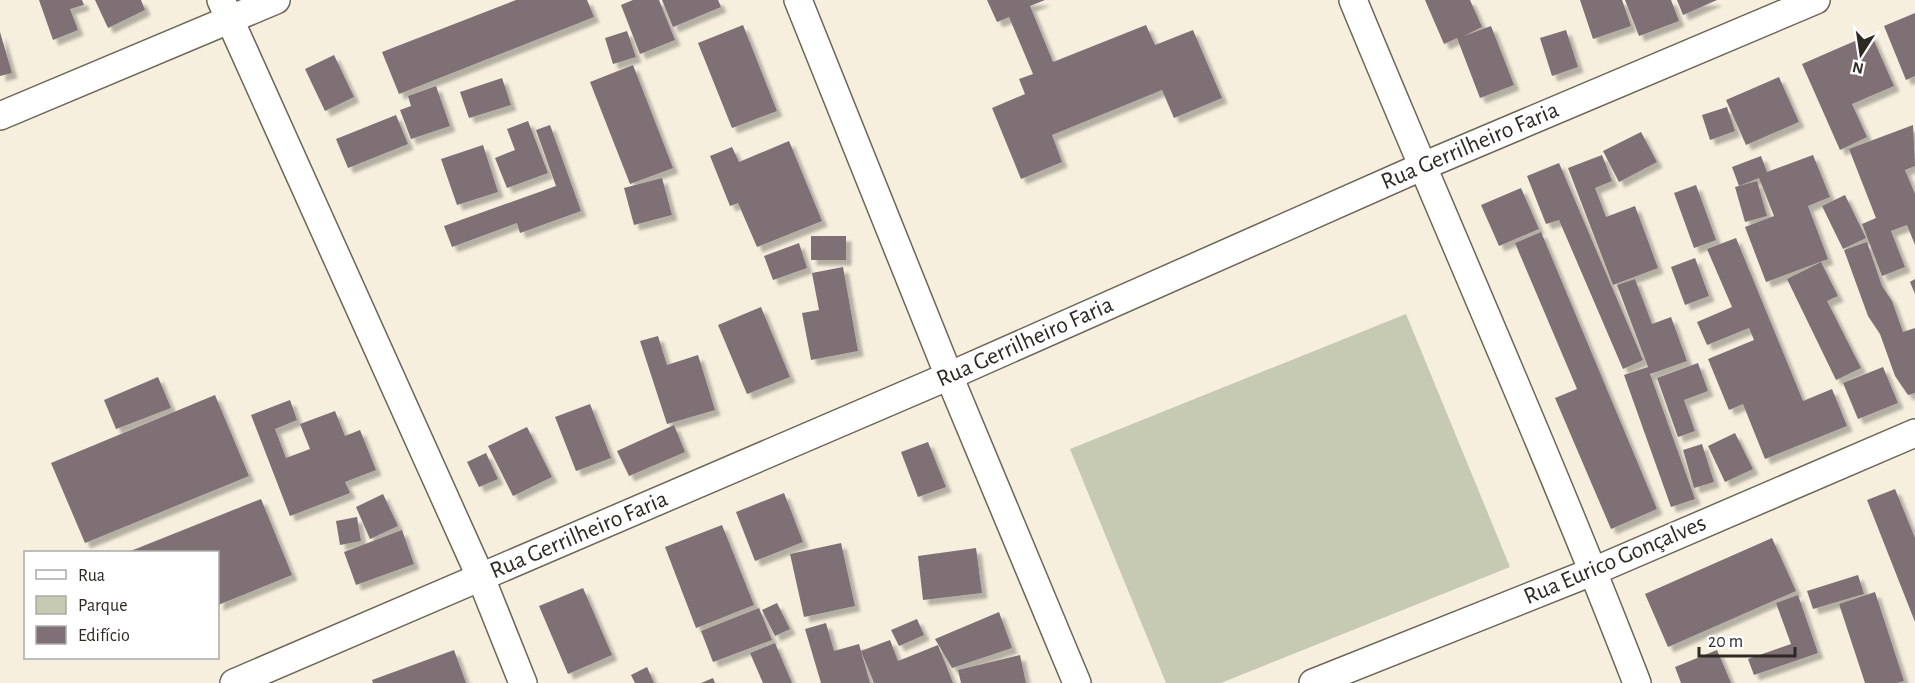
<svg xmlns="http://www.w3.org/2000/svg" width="1915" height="683" font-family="'Alegreya Sans',sans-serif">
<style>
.green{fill:#c6cab3}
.building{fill:#7f6f76;filter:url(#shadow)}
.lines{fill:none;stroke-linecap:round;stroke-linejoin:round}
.street-casing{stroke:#6d6658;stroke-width:30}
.street{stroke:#fff;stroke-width:27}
.labels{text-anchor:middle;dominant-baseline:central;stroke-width:5;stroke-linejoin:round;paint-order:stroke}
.street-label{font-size:24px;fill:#2d2a24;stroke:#fff}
</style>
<defs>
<filter id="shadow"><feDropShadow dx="5.5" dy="5.5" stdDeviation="1.5" flood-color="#0004"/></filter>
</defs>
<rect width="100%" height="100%" fill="#f6efde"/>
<path class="green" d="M1406,314l104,253 -289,116h-55l-96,-234z"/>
<g class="building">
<path d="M39,0h43l2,5 -14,4 8,21 -25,10z"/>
<path d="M95,0h46l4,10 -37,18z"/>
<path d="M516,0h71l7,17 -195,77 -17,-42z"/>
<path d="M633,0h26l16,40 -35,14 -19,-49z"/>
<path d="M662,0h56l3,7 -48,20z"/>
<path d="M987,0h58l-15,6 23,56 93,-37 9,20 38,-15 29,68 -48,20 -12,-28 -110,45 10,27 -41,17 -29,-71 33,-14 -6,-15 14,-5 -24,-57 -12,5z"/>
<path d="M1425,0h45l12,27 -18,9 27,-10 23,59 -34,13 -23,-60 -13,6z"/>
<path d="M1580,0h42l9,26 -38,13z"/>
<path d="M1625,0h46l8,21 -40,15z"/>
<path d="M1677,0h40l-34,15z"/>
<path d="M1915,13v63l-9,4 -22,-54z"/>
<path d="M743,25l34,86 -45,17 -34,-85z"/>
<path d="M1566,30l12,37 -26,9 -12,-38z"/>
<path d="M627,31l9,26 -23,7 -8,-26z"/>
<path d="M0,32l12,41 -12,3z"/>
<path d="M1871,34l23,52 -42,18 15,33 -27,13 -38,-86z"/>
<path d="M334,55l20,42 -29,14 -20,-42z"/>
<path d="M633,65l40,103 -43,16 -40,-102z"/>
<path d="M1779,77l20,45 -53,23 -20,-45z"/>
<path d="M502,78l9,27 -42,13 -9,-26z"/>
<path d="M436,86l14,40 -39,13 -11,-29 11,-4 -3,-10z"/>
<path d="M1727,107l8,24 -25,9 -8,-25z"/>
<path d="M396,115l12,29 -60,24 -12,-29z"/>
<path d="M528,121l20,52 -41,15 -12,-30 20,-8 -8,-21z"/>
<path d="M550,125l31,86 -61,22 -3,-10 -65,24 -8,-21 112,-40 -20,-56z"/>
<path d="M1913,125l2,41 -10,4 10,24v51l-8,-20 -16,6 14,36 -23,9 -20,-52 14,-6 -27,-69z"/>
<path d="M1641,132l16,30 -38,20 -16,-31z"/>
<path d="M789,141l33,80 -65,26 -19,-44 -8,3 -20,-50 22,-9 7,15z"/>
<path d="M483,145l15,47 -41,13 -16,-46z"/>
<path d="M1602,155l10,26 -17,7 11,29 29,-11 23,62 -45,17 -45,-117z"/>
<path d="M1813,155l17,42 -22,9 20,53 -62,23 -21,-55 29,-11 -15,-38 -20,8 -7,-19 29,-11 6,16z"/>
<path d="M1559,163l84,197 -20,9 -64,-149 -13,4 -19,-48z"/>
<path d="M662,178l10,37 -38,10 -10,-37z"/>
<path d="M1757,181l10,35 -22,6 -10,-35z"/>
<path d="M1696,185l20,55 -22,8 -20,-55z"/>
<path d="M1521,188l18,41 -40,17 -18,-41z"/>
<path d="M1845,195l21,43 -23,11 -21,-43z"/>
<path d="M1541,232l116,277 -46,20 -56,-131 22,-9 -62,-146z"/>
<rect x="811" y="236" width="35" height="24"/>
<path d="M1736,238l67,163 29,-12 15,37 -82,33 -22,-55 -14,6 -21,-51 46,-19 -5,-12 -42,17 -10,-23 35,-15 -25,-58z"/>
<path d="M1867,242l15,44 10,15 11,31 12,-4v65l-7,2 -13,-19 -15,-42 -12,-18 -24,-66z"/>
<path d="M799,243l8,25 -34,12 -9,-24z"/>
<path d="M1695,258l14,38 -24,9 -14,-38z"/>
<path d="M1821,262l17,34 -11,5 34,67 -25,12 -49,-101z"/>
<path d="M843,267l15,84 -47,9 -9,-47 17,-3 -7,-37z"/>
<path d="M1635,279l17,45 19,-7 16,44 -37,13 45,125 -24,8 -47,-132 24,-8 -31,-82z"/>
<path d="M1915,279v15l-5,-12z"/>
<path d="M761,307l29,70 -43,17 -29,-69z"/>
<path d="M658,336l9,29 31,-10 17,55 -48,14 -27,-83z"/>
<path d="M1698,363l10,28 -24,9 11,31 -17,6 -21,-59z"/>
<path d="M1883,367l15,36 -40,16 -15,-36z"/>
<path d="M158,377l13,31 -55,21 -12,-29z"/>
<path d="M215,395l34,81 -164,67 -34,-80z"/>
<path d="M290,400l7,20 -22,9 11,29 24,-9 -10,-25 35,-13 10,25 15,-6 16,40 -31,12 5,11 -60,23 -39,-101z"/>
<path d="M590,404l21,54 -35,13 -21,-54z"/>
<path d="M674,425l11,27 -56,24 -12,-25z"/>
<path d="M527,427l25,50 -39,19 -25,-50z"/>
<path d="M1735,433l18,36 -28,13 -17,-36z"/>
<path d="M928,442l18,45 -28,10 -17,-45z"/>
<path d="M1702,444l12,38 -20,6 -11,-38z"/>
<path d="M486,453l12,26 -19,8 -12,-25z"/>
<path d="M1895,489l20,49v84l-48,-122z"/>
<path d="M784,493l19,49 -48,19 -19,-49z"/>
<path d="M383,494l15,32 -28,13 -14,-32z"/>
<path d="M261,499l31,76 -74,30v-53h-90z"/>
<path d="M357,517l4,24 -21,4 -4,-24z"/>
<path d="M722,525l32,80 -58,23 -31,-81z"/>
<path d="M402,530l12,34 -58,21 -12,-33z"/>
<path d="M1772,538l24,53 -128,56 -23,-53z"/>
<path d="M841,543l14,63 -51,11 -14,-63z"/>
<path d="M976,548l6,45 -59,7 -5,-44z"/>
<path d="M1858,575l6,19 -51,15 -6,-18z"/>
<path d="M583,588l29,67 -44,19 -29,-68z"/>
<path d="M1875,592l29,89 -7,2h-32l-26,-79z"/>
<path d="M1798,595l20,58 -64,22 -6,-16 43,-15 -15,-41z"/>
<path d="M777,603l13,26 -15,7 -13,-26z"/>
<path d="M759,608l13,32 -59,22 -12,-31z"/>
<path d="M999,612l13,36 -60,20 -17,-29z"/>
<path d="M917,619l7,16 -25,11 -8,-16z"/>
<path d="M826,623l8,28 25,-7 11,39h-49l-16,-54z"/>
<path d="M890,640l8,21 40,-16 15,38h-79l-13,-32z"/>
<path d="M775,643l17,40h-29l-13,-30z"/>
<path d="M454,650l12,33h-93l-1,-3z"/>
<path d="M1717,650l14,33h-50l-6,-16z"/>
<path d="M1020,655l6,28h-65l-3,-13z"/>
<path d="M647,667l7,16h-19l-4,-8z"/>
<path d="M713,678l2,5h-14z"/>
</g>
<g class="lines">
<g class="street-casing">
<g id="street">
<path d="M221,0l260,578 42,105"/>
<path d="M798,0l151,376 128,307"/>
<path d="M1353,0c94,228 195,453 284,683"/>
<path d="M0,116l276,-116"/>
<path d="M234,683l715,-307 472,-209 395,-167"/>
<path d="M1313,683l281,-112 321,-138"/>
</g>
</g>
<use href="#street" class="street"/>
</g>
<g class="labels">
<g class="street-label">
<text transform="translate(1470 146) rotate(-23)">Rua Gerrilheiro Faria</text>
<text transform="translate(1025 342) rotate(-24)">Rua Gerrilheiro Faria</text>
<text transform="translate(579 535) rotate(-23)">Rua Gerrilheiro Faria</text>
<text transform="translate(1615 560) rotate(-23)">Rua Eurico Gonçalves</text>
</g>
</g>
<rect x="24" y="551" width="195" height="108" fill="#ffffff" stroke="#abaaa7" stroke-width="1.5"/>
<rect x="36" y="570" width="30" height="9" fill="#ffffff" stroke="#abaaa7" stroke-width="1.5"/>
<text x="78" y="581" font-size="18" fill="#2d2a24">Rua</text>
<rect x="36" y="596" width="30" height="18" fill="#c6cab3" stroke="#abaaa7" stroke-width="1.5"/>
<text x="78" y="611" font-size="18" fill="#2d2a24">Parque</text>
<rect x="36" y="626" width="30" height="18" fill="#7f6f76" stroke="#abaaa7" stroke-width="1.5"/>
<text x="78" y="641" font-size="18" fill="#2d2a24">Edifício</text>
<g transform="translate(1861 54) rotate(192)" stroke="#ffffff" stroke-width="4.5" paint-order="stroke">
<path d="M0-4.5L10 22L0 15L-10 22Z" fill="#2d2a24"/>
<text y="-9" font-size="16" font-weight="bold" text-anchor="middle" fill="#2d2a24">N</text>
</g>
<path d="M1699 647v9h96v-9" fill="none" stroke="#2d2a24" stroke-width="3"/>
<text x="1708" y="647" font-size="18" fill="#2d2a24" stroke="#ffffff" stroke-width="4.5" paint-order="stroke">20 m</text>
</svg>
